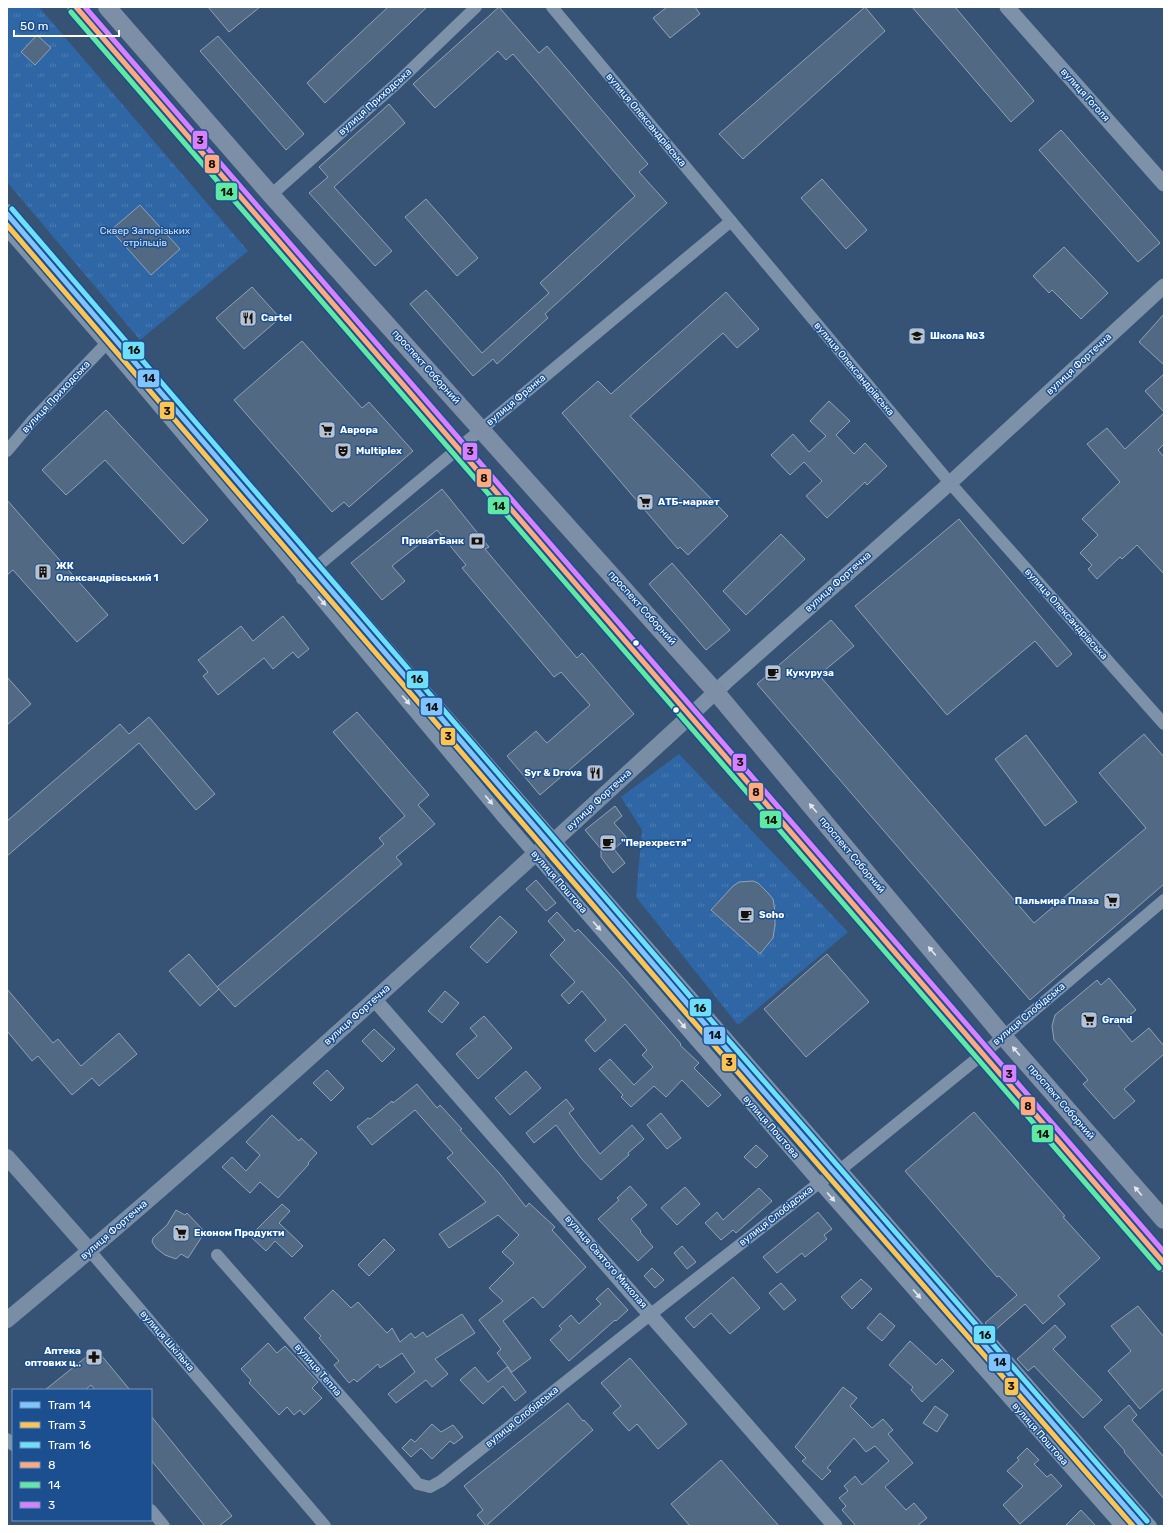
<svg xmlns="http://www.w3.org/2000/svg" width="1171" height="1533" font-family="Rubik,sans-serif">
<style>
.grass{fill:url(#grass-tufts)}
.building{fill:#526984;stroke:#92a2b6}
.lines{fill:none;stroke-linecap:round;stroke-linejoin:round}
.minor{stroke:#7d92a8;stroke-width:12}
.tertiary{stroke:#7d92a8;stroke-width:15}
.secondary{stroke:#798da4;stroke-width:16}
.primary{stroke:#7d8ea7;stroke-width:18}
.bus-1-casing{stroke:#1b4f8f;stroke-width:8}
.bus-2-casing{stroke:#1b4f8f;stroke-width:8}
.bus-3-casing{stroke:#1b4f8f;stroke-width:8}
.bus-1{stroke:#ffa980;stroke-width:5}
.bus-2{stroke:#60e9a3;stroke-width:5}
.bus-3{stroke:#d880ff;stroke-width:5}
.tram-1-casing{stroke:#1b4f8f;stroke-width:8}
.tram-2-casing{stroke:#1b4f8f;stroke-width:8}
.tram-3-casing{stroke:#1b4f8f;stroke-width:8}
.tram-1{stroke:#80c4ff;stroke-width:5}
.tram-2{stroke:#fcc553;stroke-width:5}
.tram-3{stroke:#6ddff8;stroke-width:5}
.oneway{fill:#e5e9ee}
.oneway2{fill:#e5e8ed}
.bus-dot{fill:#fff;stroke:#1b4f8f;stroke-width:1.5}
.labels{text-anchor:middle;dominant-baseline:central;stroke-width:3;stroke-linejoin:round;paint-order:stroke}
.street-label{font-size:10px;fill:#fff;stroke:#1b4f8f}
.park-label{font-size:10px;fill:#cfe3fa;stroke:#1b4f8f}
.poi-label{font-size:10px;font-weight:bold;fill:#fff;stroke:#1b4f8f;text-anchor:start}
.line-badge{stroke:#1b4f8f;stroke-width:1.5}
.pale-badge-label{font-size:11px;text-anchor:middle;font-weight:bold;fill:#111}
</style>
<defs>
<pattern id="grass-tufts" width="24" height="20" patternUnits="userSpaceOnUse"><rect width="24" height="20" fill="#2f66a5"/><path d="M3 7l-1-3M5 7V3M7 7l1-3M15 17l-1-3M17 17v-4M19 17l1-3" fill="none" stroke="#4e7db2"/></pattern>
</defs>
<rect width="100%" height="100%" fill="#365274"/>
<g class="grass">
<path d="M7,7h32l209,244 -108,89 -133,-158z"/>
<path d="M679,754l169,178 -110,93 -102,-128 6,-67 -21,-33z"/>
</g>
<g class="building">
<path d="M208,7h52l-31,25z"/>
<path d="M388,7h39l-102,96 -18,-20z"/>
<path d="M499,7l40,46 8,-7 101,118 -9,8 28,31 -122,111 3,4 -51,46 -4,-5 -20,17 -63,-72 16,-14 56,63 67,-60 -9,-10 95,-87 -122,-142 -7,6 -8,-9 -63,57 -22,-24z"/>
<path d="M667,7h28l5,7 -30,24 -17,-20z"/>
<path d="M865,7l20,24 -142,128 -24,-25z"/>
<path d="M912,7h43l79,94 -23,21z"/>
<path d="M37,35l14,13 -16,17 -14,-13z"/>
<path d="M218,36l86,98 -18,16 -86,-99z"/>
<path d="M389,104l16,19 -71,64 58,64 -17,15 -66,-73 19,-16 -9,-10z"/>
<path d="M1061,130l99,113 -22,19 -99,-112z"/>
<path d="M822,179l45,51 -21,19 -45,-51z"/>
<path d="M426,199l52,59 -21,18 -52,-59z"/>
<path d="M140,205l40,44 -29,26 -40,-45z"/>
<path d="M1064,247l44,46 -27,26 -29,-29 -3,3 -16,-17z"/>
<path d="M252,287l28,31 -36,31 -28,-31z"/>
<path d="M726,292l33,37 -22,19 -14,-15 -93,83 98,100 -40,39 -8,-8 -2,2 -116,-136 36,-32 13,13z"/>
<path d="M1164,314v51l-25,-23z"/>
<path d="M302,341l60,67 7,-6 44,49 -64,56 -5,-5 -12,10 -98,-112z"/>
<path d="M1164,374v38l-19,-21z"/>
<path d="M829,401l21,20 -14,14 18,19 11,-11 22,23 -20,19 -2,-3 -38,36 -21,-22 16,-15 -18,-19 -14,13 -19,-20 22,-21 16,18 17,-16 -16,-15z"/>
<path d="M106,410l102,110 -25,24 -78,-84 -39,35 -24,-25z"/>
<path d="M1164,413v31l-6,6 6,7v117l-27,-29 -15,14 -2,-2 -23,22 -9,-10 4,-4 -12,-12 18,-18 -16,-16 38,-37 -33,-38 20,-16 18,21z"/>
<path d="M442,489l47,58 -4,2 92,109 5,-5 52,61 -94,81 -33,-39 29,-25 11,12 43,-38 -29,-33 -7,5 -92,-109 4,-3 -29,-35 -45,36 13,15 -23,19 -31,-37z"/>
<path d="M7,500l101,115 -31,27 -64,-72 -6,5z"/>
<path d="M959,519l113,135 -15,13 -22,-26 -88,74 -92,-109z"/>
<path d="M781,534l24,25 -59,56 -23,-24z"/>
<path d="M672,563l58,67 -24,20 -57,-66z"/>
<path d="M283,616l26,33 -11,9 -5,-6 -20,17 -9,-11 -46,37 -15,-19 5,-4 -10,-12 43,-34 12,15z"/>
<path d="M831,620l23,26 -35,29 215,248 112,-95 -47,-55 45,-39 20,23v127l-134,116 -273,-316z"/>
<path d="M7,677l24,27 -24,21z"/>
<path d="M357,712l72,83 -11,10 17,19 -39,33 6,7 -167,143 -18,-20 167,-143 -5,-6 26,-22 -72,-84z"/>
<path d="M149,717l66,77 -19,16 -57,-67 -132,113v-35l113,-97 9,10z"/>
<path d="M1026,735l51,67 -32,24 -50,-67z"/>
<path d="M615,806l7,10 -8,7 13,15 -13,11 11,14 -12,10 -12,-16v-8l-16,-19z"/>
<path d="M536,880l20,23 -10,8 -20,-22z"/>
<path d="M753,881l5,2 10,10 5,6 2,13v13l-2,13 -13,16 -49,-44 22,-24 6,-4z"/>
<path d="M557,912l18,20 3,-3 39,41 64,74 -1,1 19,18 -5,5 27,27 -13,12 -26,-27 -16,17 -12,-11 -23,21 -10,-10 2,-2 -24,-26 11,-10 24,26 19,-18 -11,-12 5,-5 -22,-26 -30,28 -10,-12 21,-20 -24,-29 -13,13 -8,-9 14,-13 -25,-27 15,-15 -17,-19z"/>
<path d="M500,916l17,16 -30,31 -17,-16z"/>
<path d="M189,954l30,35 -19,17 -31,-35z"/>
<path d="M827,954l42,48 -63,55 -42,-48z"/>
<path d="M1109,978l27,32 -18,15 14,17 17,-14 15,18v8l-40,35 11,12 -21,18 -31,-35 5,-4 -34,-40 -2,-14 3,-11 42,-35 4,5z"/>
<path d="M7,989l46,54 5,-4 23,27 38,-33 18,21 -38,32 -7,-8 -20,17 -34,-39 -6,5 -25,-30z"/>
<path d="M445,991l14,12 -17,20 -14,-12z"/>
<path d="M484,1016l28,32 -34,31 -22,-25 21,-18 -7,-8z"/>
<path d="M374,1029l21,20 -13,13 -20,-21z"/>
<path d="M327,1070l17,18 -13,13 -18,-18z"/>
<path d="M526,1071l15,17 -31,27 -15,-17z"/>
<path d="M417,1084l20,24 3,-3 22,24 -2,1 40,44 26,33 3,-4 26,24 -3,3 34,37 -43,41 -10,-11 -30,24 28,37 -19,14 -15,-19 4,-4 -22,-29 24,-19 -14,-13 25,-25 -12,-11 17,-17 -21,-20 -49,33 -10,-14 47,-32 -39,-44 6,-5 -38,-43 -43,35 -15,-18 11,-9 2,1 22,-18 1,2z"/>
<path d="M566,1099l8,10 -5,4 31,41 32,-29 12,14 -16,14 1,2 -28,25 -20,-22 -25,-33 -22,18 -8,-10z"/>
<path d="M974,1112l91,104 -2,1 37,41 -42,38 7,8 -22,20 -18,-20 -32,28 -8,-9 32,-28 -18,-19 -2,1 -92,-106z"/>
<path d="M661,1113l20,25 -14,11 -20,-24z"/>
<path d="M272,1115l27,26 2,-3 16,15 -9,10 1,1 -31,34 -18,-16 -10,11 -28,-26 10,-10 14,14 14,-16 -14,-13z"/>
<path d="M756,1145l12,11 -12,12 -12,-11z"/>
<path d="M630,1186l17,19 -16,14 10,12 -1,1 13,15 -15,14 -40,-42 21,-19 -2,-2z"/>
<path d="M685,1187l15,17 -23,21 -16,-17z"/>
<path d="M759,1188l13,13 -36,32 -3,-3 -12,10 -16,-17 12,-11 6,8z"/>
<path d="M282,1204l8,7 -11,12 24,23 -11,11 -17,-16 -9,10 -16,-15z"/>
<path d="M176,1210l9,5 2,-2 18,19 -17,26 -7,-4 -5,5 -11,-4 -9,-7 -4,-6 1,-4 14,-13z"/>
<path d="M818,1212l14,17 -8,6 3,4 -22,18 -3,-4 -25,20 -14,-16z"/>
<path d="M384,1239l11,11 -26,26 -11,-11z"/>
<path d="M682,1246l14,16 -9,7 -13,-16z"/>
<path d="M652,1268l12,12 -9,8 -11,-12z"/>
<path d="M733,1277l27,31 -30,26 -19,-21 -17,15 -9,-10z"/>
<path d="M861,1279l11,10 -20,20 -11,-12z"/>
<path d="M781,1283l15,17 -12,10 -15,-17z"/>
<path d="M608,1288l20,22 -12,11 -1,-1 -46,41 -19,-21 12,-11 -3,-3 12,-11 8,9 22,-20 -5,-5z"/>
<path d="M333,1290l18,18 7,-6 29,31 5,-5 8,14 11,-9 4,5 8,-6 4,5 35,-23 13,19 -40,26 13,15 -16,13 -6,-7 -30,23 -8,-9 27,-22 -13,-19 -22,15 -2,-4 -21,18 -3,-3 -5,4 -15,-18 5,-4 -20,-23 2,-2 -17,-18z"/>
<path d="M1138,1306l26,31v51l-24,21 -32,-38 23,-20 -20,-25z"/>
<path d="M880,1313l15,13 -13,15 -15,-13z"/>
<path d="M1055,1325l11,12 -13,12 49,51 -19,18 -49,-52 -6,5 -11,-12z"/>
<path d="M910,1341l26,24 6,-6 12,12 -32,31 -11,-12 2,-3 -24,-22z"/>
<path d="M268,1343l9,10 8,-7 33,36 -6,6 10,10 -18,17 -4,-5 -6,5 -7,-8 -8,8 -30,-32 2,-3 -10,-11z"/>
<path d="M96,1349l34,41h-35l-4,-5 -6,5h-40z"/>
<path d="M630,1358l57,66 -29,25 -21,-25 -8,7 -16,-18 8,-7 -20,-23z"/>
<path d="M475,1367l13,15 19,-15 19,25 -11,9 -12,-15 -20,18 -23,-24z"/>
<path d="M843,1387l14,11 -7,8 22,22 11,-9 10,11 -5,4 25,29 -28,24 21,23 8,-7 13,15 -10,8h-61l-14,-16 4,-4 -7,-8 9,-7 -4,-5 11,-10 7,9 27,-24 -14,-15 -9,6 -12,-14 -27,30 4,3 -9,9 -20,-19 4,-3 -11,-11z"/>
<path d="M568,1403l15,18 1,-1 9,10 -107,96 -9,-11 6,-5 -19,-24z"/>
<path d="M1129,1405l8,10 -5,5 32,37v42l-40,-47 1,-1 -21,-24z"/>
<path d="M935,1406l13,9 -11,17 -14,-9z"/>
<path d="M151,1416l81,100 -13,10h-14l-54,-66z"/>
<path d="M432,1424l9,8 12,-7 10,12 -9,7 -4,-3 -18,18 -11,-11 -10,9 -9,-9 9,-9 4,3z"/>
<path d="M1027,1448l12,12 -5,4 13,13 4,-3 11,12 -42,38 -17,-19 20,-19 -16,-15 12,-11 -2,-2z"/>
<path d="M721,1460l58,66h-89l-19,-22z"/>
<path d="M1081,1510l15,16h-31z"/>
</g>
<g class="lines">
<g class="minor">
<path d="M552,7l398,476 214,241"/>
<path d="M271,195l126,-112 79,-76"/>
<path d="M7,210l1144,1316"/>
<path d="M7,230l99,114 155,184 243,291 315,364 302,343"/>
<path d="M7,451l25,-30 74,-77"/>
<path d="M302,579l429,-358"/>
<path d="M90,1251l235,275"/>
<path d="M217,1255l201,229 12,3 11,-6 210,-167 168,-131 21,-13 144,-117 180,-153"/>
<path d="M7,1439l6,6"/>
<path d="M151,1510l13,16"/>
</g>
<g class="tertiary">
<path d="M1007,7l157,177"/>
<path d="M691,715l35,-33 224,-199 214,-197"/>
<path d="M375,1000l460,526"/>
</g>
<g class="secondary">
<path d="M7,1157l83,94"/>
<path d="M7,1320c181,-150 354,-308 528,-466l20,-14 136,-125"/>
</g>
<g class="primary">
<path d="M76,7c362,419 727,836 1088,1256"/>
<path d="M107,7l164,188 444,496 288,345 161,184"/>
</g>
<g class="bus-1-casing">
<path id="bus-1" d="M76,7l1088,1256"/>
</g>
<g class="bus-2-casing">
<path id="bus-2" d="M71,12l1088,1256"/>
</g>
<g class="bus-3-casing">
<path id="bus-3" d="M85,7l1079,1245"/>
</g>
<use href="#bus-1" class="bus-1"/>
<use href="#bus-2" class="bus-2"/>
<use href="#bus-3" class="bus-3"/>
<g class="tram-1-casing">
<path id="tram-1" d="M7,214l684,794 451,518"/>
</g>
<g class="tram-2-casing">
<path id="tram-2" d="M7,225l679,788 447,513"/>
</g>
<g class="tram-3-casing">
<path id="tram-3" d="M12,209l684,794 451,518"/>
</g>
<use href="#tram-1" class="tram-1"/>
<use href="#tram-2" class="tram-2"/>
<use href="#tram-3" class="tram-3"/>
</g>
<defs><path id="oneway-solid" d="M-6-.8H1V-3.2L6.5 0L1 3.2V.8H-6Z"/></defs>
<g class="oneway">
<use href="#oneway-solid" transform="translate(322 601) rotate(49)"/>
<use href="#oneway-solid" transform="translate(406 700) rotate(50)"/>
<use href="#oneway-solid" transform="translate(489 800) rotate(50)"/>
<use href="#oneway-solid" transform="translate(597 926) rotate(49)"/>
<use href="#oneway-solid" transform="translate(682 1024) rotate(49)"/>
<use href="#oneway-solid" transform="translate(831 1197) rotate(49)"/>
<use href="#oneway-solid" transform="translate(917 1294) rotate(49)"/>
</g>
<g class="oneway2">
<use href="#oneway-solid" transform="translate(813 808) rotate(-130)"/>
<use href="#oneway-solid" transform="translate(932 951) rotate(-130)"/>
<use href="#oneway-solid" transform="translate(1016 1051) rotate(-131)"/>
<use href="#oneway-solid" transform="translate(1138 1191) rotate(-131)"/>
</g>
<defs>
<g id="restaurant-square" transform="scale(0.9)"><rect x="-9" y="-9" width="18" height="18" rx="4" fill="#b9c2ce" stroke="#1b4f8f"/><path d="M-5-6h1v4h1v-4h1v4h1v-4h1v5L-1.5 .5V6h-2V.5L-5-1ZM5-6V6H3V1.5H1.5Q1.5-4 5-6Z" fill="#111"/></g>
<g id="school-square" transform="scale(0.9)"><rect x="-9" y="-9" width="18" height="18" rx="4" fill="#b9c2ce" stroke="#1b4f8f"/><path d="M0-5L7-2L0 1L-7-2ZM-4 1L0 2.5L4 1V4Q0 6-4 4Z" fill="#111"/></g>
<g id="supermarket-square" transform="scale(0.9)"><rect x="-9" y="-9" width="18" height="18" rx="4" fill="#b9c2ce" stroke="#1b4f8f"/><path d="M-6-5.5h2.5l.6 2H6L4.5 2H-2.5L-4.4-4H-6ZM-1.5 3.2a1.3 1.3 0 1 0 .1 0ZM3 3.2a1.3 1.3 0 1 0 .1 0Z" fill="#111"/></g>
<g id="theatre-square" transform="scale(0.9)"><rect x="-9" y="-9" width="18" height="18" rx="4" fill="#b9c2ce" stroke="#1b4f8f"/><path d="M-5-5.5Q0-4 5-5.5V0Q5 5 0 6Q-5 5-5 0ZM-3.3-2.5H-1v1.5H-3.3ZM1-2.5H3.3v1.5H1ZM-2.8 1Q0 5.5 2.8 1Z" fill="#111"/></g>
<g id="bank-square" transform="scale(0.9)"><rect x="-9" y="-9" width="18" height="18" rx="4" fill="#b9c2ce" stroke="#1b4f8f"/><path d="M-6-4H6V4H-6ZM0-2.3a2.3 2.3 0 1 0 0 4.6a2.3 2.3 0 1 0 0-4.6Z" fill="#111"/></g>
<g id="building-square" transform="scale(0.9)"><rect x="-9" y="-9" width="18" height="18" rx="4" fill="#b9c2ce" stroke="#1b4f8f"/><path d="M-4-6H4V6H1V3H-1V6H-4ZM-2.5-4.3h1.7v1.8h-1.7ZM.8-4.3h1.7v1.8H.8ZM-2.5-1h1.7V.8h-1.7ZM.8-1h1.7V.8H.8Z" fill="#111"/></g>
<g id="cafe-square" transform="scale(0.9)"><rect x="-9" y="-9" width="18" height="18" rx="4" fill="#b9c2ce" stroke="#1b4f8f"/><path d="M-5.5-4.5H6V0H3Q3 3.5 0 3.5H-2.5Q-5.5 3.5-5.5 0ZM3-3.2v2h1.7v-2ZM-6 4.5H4V6H-6Z" fill="#111"/></g>
<g id="pharmacy-square" transform="scale(0.9)"><rect x="-9" y="-9" width="18" height="18" rx="4" fill="#b9c2ce" stroke="#1b4f8f"/><path d="M-2-6h4v4h4v4h-4v4h-4v-4h-4v-4h4Z" fill="#111"/></g>
</defs>
<g fill-rule="evenodd">
<use href="#restaurant-square" x="248" y="318"/>
<use href="#school-square" x="917" y="336"/>
<use href="#supermarket-square" x="327" y="430"/>
<use href="#theatre-square" x="343" y="451"/>
<use href="#supermarket-square" x="645" y="502"/>
<use href="#bank-square" x="477" y="541"/>
<use href="#building-square" x="43" y="572"/>
<use href="#cafe-square" x="773" y="673"/>
<use href="#restaurant-square" x="595" y="773"/>
<use href="#cafe-square" x="608" y="843"/>
<use href="#supermarket-square" x="1112" y="901"/>
<use href="#cafe-square" x="746" y="915"/>
<use href="#supermarket-square" x="1089" y="1020"/>
<use href="#supermarket-square" x="181" y="1233"/>
<use href="#pharmacy-square" x="94" y="1357"/>
</g>
<g class="bus-dot">
<circle cx="636" cy="643" r="3.5"/>
<circle cx="676" cy="710" r="3.5"/>
</g>
<g class="labels">
<g class="street-label">
<text transform="translate(1085 95) rotate(48)">вулиця Гоголя</text>
<text transform="translate(375 102) rotate(-42)">вулиця Приходська</text>
<text transform="translate(646 120) rotate(50)">вулиця Олександрівська</text>
<text transform="translate(1079 364) rotate(-43)">вулиця Фортечна</text>
<text transform="translate(426 367) rotate(48)">проспект Соборний</text>
<text transform="translate(854 369) rotate(50)">вулиця Олександрівська</text>
<text transform="translate(56 397) rotate(-47)">вулиця Приходська</text>
<text transform="translate(516 400) rotate(-40)">вулиця Франка</text>
<text transform="translate(838 582) rotate(-42)">вулиця Фортечна</text>
<text transform="translate(642 608) rotate(48)">проспект Соборний</text>
<text transform="translate(1066 614) rotate(48)">вулиця Олександрівська</text>
<text transform="translate(599 800) rotate(-43)">вулиця Фортечна</text>
<text transform="translate(852 855) rotate(50)">проспект Соборний</text>
<text transform="translate(559 882) rotate(49)">вулиця Поштова</text>
<text transform="translate(1029 1014) rotate(-40)">вулиця Слобідська</text>
<text transform="translate(357 1015) rotate(-42)">вулиця Фортечна</text>
<text transform="translate(1061 1102) rotate(49)">проспект Соборний</text>
<text transform="translate(771 1127) rotate(49)">вулиця Поштова</text>
<text transform="translate(776 1216) rotate(-38)">вулиця Слобідська</text>
<text transform="translate(114 1230) rotate(-41)">вулиця Фортечна</text>
<text transform="translate(606 1262) rotate(49)">вулиця Святого Миколая</text>
<text transform="translate(167 1341) rotate(49)">вулиця Шкільна</text>
<text transform="translate(318 1370) rotate(49)">вулиця Тепла</text>
<text transform="translate(522 1417) rotate(-39)">вулиця Слобідська</text>
<text transform="translate(1040 1434) rotate(49)">вулиця Поштова</text>
</g>
<g class="park-label">
<text x="145" y="231">Сквер Запорізьких<tspan x="145" dy="12">стрільців</tspan></text>
</g>
<g class="poi-label">
<text x="261" y="318">Cartel</text>
<text x="930" y="336">Школа №3</text>
<text x="340" y="430">Аврора</text>
<text x="356" y="451">Multiplex</text>
<text x="658" y="502">АТБ-маркет</text>
<text x="464" y="541" text-anchor="end">ПриватБанк</text>
<text x="56" y="566">ЖК<tspan x="56" dy="12">Олександрівський 1</tspan></text>
<text x="786" y="673">Кукуруза</text>
<text x="582" y="773" text-anchor="end">Syr &amp; Drova</text>
<text x="621" y="843">"Перехрестя"</text>
<text x="1099" y="901" text-anchor="end">Пальмира Плаза</text>
<text x="759" y="915">Soho</text>
<text x="1102" y="1020">Grand</text>
<text x="194" y="1233">Економ Продукти</text>
<text x="81" y="1351" text-anchor="end">Аптека<tspan x="81" dy="12">оптових ц‥</tspan></text>
</g>
</g>
<g class="line-badge">
<rect x="192" y="130" width="16" height="20" rx="4" fill="#d880ff"/>
<rect x="204" y="154" width="16" height="20" rx="4" fill="#ffa980"/>
<rect x="215" y="182" width="23" height="19" rx="4" fill="#60e9a3"/>
<rect x="122" y="341" width="23" height="19" rx="4" fill="#6ddff8"/>
<rect x="137" y="369" width="23" height="19" rx="4" fill="#80c4ff"/>
<rect x="159" y="401" width="16" height="19" rx="4" fill="#fcc553"/>
<rect x="462" y="442" width="16" height="19" rx="4" fill="#d880ff"/>
<rect x="476" y="468" width="16" height="20" rx="4" fill="#ffa980"/>
<rect x="487" y="496" width="23" height="19" rx="4" fill="#60e9a3"/>
<rect x="406" y="670" width="23" height="19" rx="4" fill="#6ddff8"/>
<rect x="420" y="697" width="23" height="19" rx="4" fill="#80c4ff"/>
<rect x="440" y="727" width="16" height="19" rx="4" fill="#fcc553"/>
<rect x="732" y="753" width="15" height="19" rx="4" fill="#d880ff"/>
<rect x="748" y="782" width="16" height="20" rx="4" fill="#ffa980"/>
<rect x="759" y="810" width="23" height="19" rx="4" fill="#60e9a3"/>
<rect x="689" y="998" width="23" height="19" rx="4" fill="#6ddff8"/>
<rect x="703" y="1026" width="23" height="19" rx="4" fill="#80c4ff"/>
<rect x="721" y="1053" width="16" height="19" rx="4" fill="#fcc553"/>
<rect x="1002" y="1064" width="15" height="19" rx="4" fill="#d880ff"/>
<rect x="1020" y="1096" width="16" height="20" rx="4" fill="#ffa980"/>
<rect x="1031" y="1124" width="23" height="19" rx="4" fill="#60e9a3"/>
<rect x="973" y="1325" width="23" height="19" rx="4" fill="#6ddff8"/>
<rect x="988" y="1353" width="23" height="19" rx="4" fill="#80c4ff"/>
<rect x="1004" y="1377" width="15" height="19" rx="4" fill="#fcc553"/>
</g>
<g class="pale-badge-label">
<text x="200" y="144">3</text>
<text x="212" y="168">8</text>
<text x="227" y="196">14</text>
<text x="134" y="354">16</text>
<text x="149" y="382">14</text>
<text x="167" y="415">3</text>
<text x="470" y="455">3</text>
<text x="484" y="482">8</text>
<text x="499" y="510">14</text>
<text x="417" y="683">16</text>
<text x="432" y="711">14</text>
<text x="448" y="740">3</text>
<text x="740" y="766">3</text>
<text x="756" y="796">8</text>
<text x="771" y="824">14</text>
<text x="700" y="1012">16</text>
<text x="715" y="1039">14</text>
<text x="729" y="1066">3</text>
<text x="1009" y="1078">3</text>
<text x="1028" y="1110">8</text>
<text x="1043" y="1138">14</text>
<text x="985" y="1339">16</text>
<text x="1000" y="1366">14</text>
<text x="1011" y="1390">3</text>
</g>
<rect width="1171" height="1533" fill="none" stroke="#ffffff" stroke-width="16"/>
<rect x="12" y="1389" width="140" height="132" fill="#1b4f8f" stroke="#7695bc"/>
<rect x="20" y="1402" width="20" height="6" fill="#80c4ff" stroke="#7695bc"/>
<text x="48" y="1409" font-size="12" fill="#ffffff">Tram 14</text>
<rect x="20" y="1422" width="20" height="6" fill="#fcc553" stroke="#7695bc"/>
<text x="48" y="1429" font-size="12" fill="#ffffff">Tram 3</text>
<rect x="20" y="1442" width="20" height="6" fill="#6ddff8" stroke="#7695bc"/>
<text x="48" y="1449" font-size="12" fill="#ffffff">Tram 16</text>
<rect x="20" y="1462" width="20" height="6" fill="#ffa980" stroke="#7695bc"/>
<text x="48" y="1469" font-size="12" fill="#ffffff">8</text>
<rect x="20" y="1482" width="20" height="6" fill="#60e9a3" stroke="#7695bc"/>
<text x="48" y="1489" font-size="12" fill="#ffffff">14</text>
<rect x="20" y="1502" width="20" height="6" fill="#d880ff" stroke="#7695bc"/>
<text x="48" y="1509" font-size="12" fill="#ffffff">3</text>
<path d="M14 30v6h105v-6" fill="none" stroke="#ffffff" stroke-width="2"/>
<text x="20" y="30" font-size="12" fill="#ffffff" stroke="#1b4f8f" stroke-width="3" paint-order="stroke">50 m</text>
</svg>
